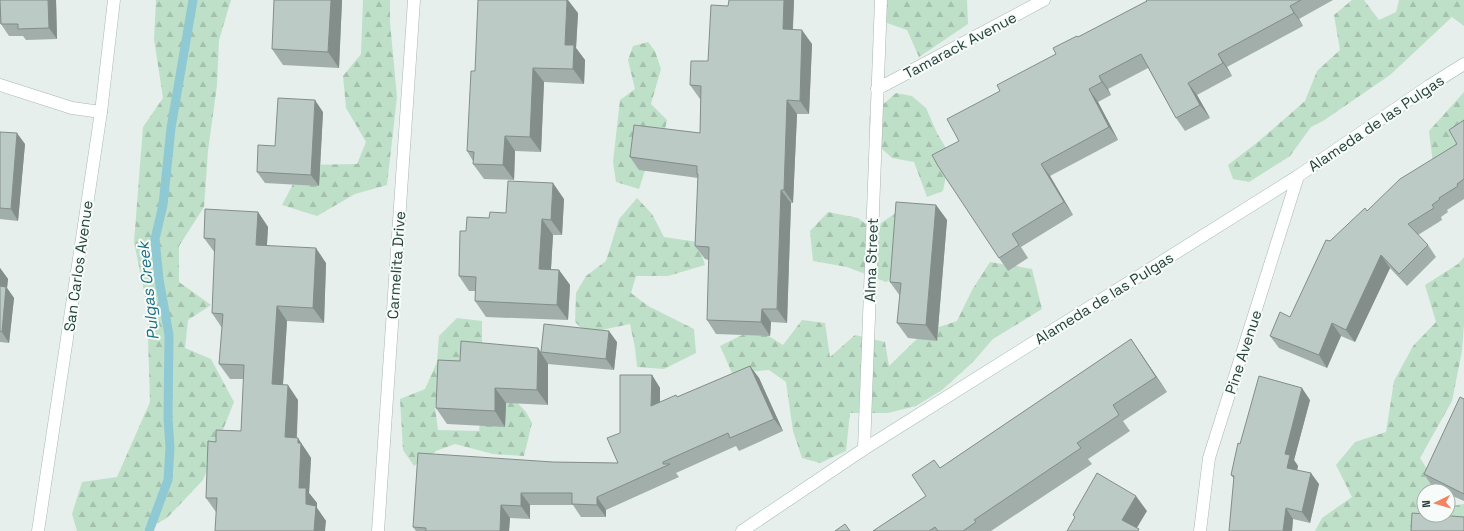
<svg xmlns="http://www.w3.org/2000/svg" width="1464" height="531" font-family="'Space Grotesk',sans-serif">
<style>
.forest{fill:url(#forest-firs)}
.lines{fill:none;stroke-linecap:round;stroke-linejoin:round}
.stream{stroke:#8ec9d4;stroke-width:9}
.street-casing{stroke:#a8b8b2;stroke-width:13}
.secondary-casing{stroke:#a4bbb3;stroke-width:13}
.street{stroke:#fff;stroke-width:12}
.secondary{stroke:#fff;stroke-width:12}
.wall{fill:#a1aea9}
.shaded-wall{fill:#838d89}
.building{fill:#bbcac4;stroke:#838d89}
.labels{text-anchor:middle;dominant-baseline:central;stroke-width:4;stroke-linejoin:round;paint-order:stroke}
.street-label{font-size:15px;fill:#24423a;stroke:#f7fbf9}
.water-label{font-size:16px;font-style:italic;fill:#1c6f80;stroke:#f7fbf9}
</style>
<defs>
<pattern id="forest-firs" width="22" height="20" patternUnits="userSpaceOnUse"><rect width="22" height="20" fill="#bfe0c8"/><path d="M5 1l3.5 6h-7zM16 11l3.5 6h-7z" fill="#a4c1ad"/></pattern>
</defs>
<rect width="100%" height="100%" fill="#e6efeb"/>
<g class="forest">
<path d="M156,0h75l-12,40 -2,45 -9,66 -4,56 -25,39v36l32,23 -23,15 -3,28 26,11 23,43 -31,78 -36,38 -24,13h-66l-5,-17 10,-32 35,-5 33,-75 -3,-96 -13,-64 9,-115 20,-29 -9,-59z"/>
<path d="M363,0h27v22l7,75 -10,88 -32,9 -38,22 -35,-11 21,-40 54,-1 9,-22 -20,-34 -3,-32 18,-22z"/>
<path d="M886,0h81l1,24 -49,33 -12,-27 -23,-8z"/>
<path d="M1352,0h12l15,20 17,-8 3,-12h65v26l-12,-9 -62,58 -67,46 -12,6 -21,29 -41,26 -16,-3 -5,-14 31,-24 46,-40 12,-30 23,-21 -6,-35z"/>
<path d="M648,42l7,9 6,18 -10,35 16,16 -5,23 -14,18 -9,28 -23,-7 -3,-20 7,-62 15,-11 -7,-29 5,-14z"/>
<path d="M1464,92v54l-31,18 -4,-33z"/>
<path d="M896,93l16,3 14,12 11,25 13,22 -7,36 -16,6 -13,-35 -22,-4 -22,-20 -1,-21z"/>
<path d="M637,198l15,16 12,23 34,5 7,23 -37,11h-32l-5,17 17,13 46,23 2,24 -32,16 -27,-2 -2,-19 -5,-24 -43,9 -12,-11 1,-29 10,-17 20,-15 13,-42z"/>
<path d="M900,210l-3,66 -11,6 -39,-15 -34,-6 -3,-30 18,-19 30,6 20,15 3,-10z"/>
<path d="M1464,257v67l-2,27 -10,50 -32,57 21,33h-17v24h24v-14l3,5 13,-2v27h-149l7,-13 30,-21 -16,-32 19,-23 31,-10 8,-51 19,-35 23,-24 -11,-37 33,-21z"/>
<path d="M990,262l42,7 10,40 -49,30 -20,23 -31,28 -26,16 -28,7h-38l-4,38 -26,12 -18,-5 -9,-27 -7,-49 -17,-12 -37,3 -12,-27 36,-18 27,17 19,-25 23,3 5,34 25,-22 30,7 4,24 35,-34 33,-11 15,-31z"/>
<path d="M457,318l25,3v42l-38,20 -9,23 3,24 41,1 2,-21 28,-16 17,18 6,11 -8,33 -31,-2 -38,-10 -19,7 -22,15 -11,-16 -3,-51 25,-10 12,-27 2,-26z"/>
</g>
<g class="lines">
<path class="stream" d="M149,531l19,-51 2,-32 -2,-30 1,-83 -10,-56 -4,-40 8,-34 8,-77 22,-128"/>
<g class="street-casing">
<g id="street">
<path d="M0,85l72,23 29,4"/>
<path d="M877,89l167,-89"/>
<path d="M864,449l17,-449"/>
<path d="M378,531l36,-531"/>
<path d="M1200,531l9,-73 89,-282"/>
</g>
</g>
<g class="secondary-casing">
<g id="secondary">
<path d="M38,531l63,-419 13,-112"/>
<path d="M742,531l122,-82 434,-273 131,-90 35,-22"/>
</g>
</g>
<use href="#street" class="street"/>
<use href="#secondary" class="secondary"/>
</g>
<g class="wall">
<path d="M0,0h56l1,39 -31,1 -3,-4h-14l-8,-12h-1z"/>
<path d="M342,0l-3,68 -56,-3 -11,-16z"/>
<path d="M794,0l-1,30 19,14 -3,70h-12l-4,89h-2l-4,120 -16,-1 -1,14 -54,-2 -9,-14 2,-60 -4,-1 -10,-13 3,-68 -59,-8 -9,-13 70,-24 1,-34h-1l-10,-14 18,-24 20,-55z"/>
<path d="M1146,0h187l-34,19 4,7 -76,41 5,9 -35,19 13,23 -25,13 -9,-13 -28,-50 -40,21 3,6 -13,7 20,38 -68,36 23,39 -52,32 7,11 -20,13 -9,-13 -40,-117 41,-50 56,-37 91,-53z"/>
<path d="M578,13l-2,35 9,12 -1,24 -40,-2 -3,70 -26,-1 -1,29 -30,-1 -11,-15v-3l-6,-10 8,-80z"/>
<path d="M323,112l-4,74 -54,-3 -8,-11z"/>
<path d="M1464,120v79l-17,11 1,2 -7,5 1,3 -24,15 10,10 8,12 -29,29 -17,-18 -35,74 -14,-6 -14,32 -48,-20 -9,-12 20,-19 40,-76 37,-30 90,-67z"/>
<path d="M0,132l25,12 -7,77 -18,-2z"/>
<path d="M564,199l-2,36h-9l-2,34 8,1 11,15 -2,35 -82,-3 -11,-16 1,-10h-7l-10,-15 7,-45 23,-13 17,-5z"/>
<path d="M936,205l11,15 -10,121 -29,-3 -11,-15 3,-27 -10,-14z"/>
<path d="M258,212l10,15 -1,18 59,18 -2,60 -37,-2 -4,64 15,15 -1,38 11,15 3,5 -2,35 8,10v5l9,13 -110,-9 -10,-14 10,-56 25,-11 3,-52h-14l-11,-15 3,-36 -10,-15 3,-60 -11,-15z"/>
<path d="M0,268l8,11 -1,9 7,10 -5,45 -9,-1z"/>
<path d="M1131,339l36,53 -44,29 7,10 -42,28 4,5 -101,67h-118l53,-35 14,-28z"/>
<path d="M617,342l-3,28 -66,-6v41l-42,-2 -1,24 -58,-3 -11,-16 102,-60 3,4z"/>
<path d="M750,366l9,12 24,53 -44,20 -3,-5 -60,27 3,4 -73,33v7h-25l-8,-12h-43v14l-20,-1 -1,13h-93l-3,-4 140,-65 65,1 2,-30 32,-58 8,13v14l18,-5z"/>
<path d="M1464,399v102l-16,-7v-3h-5l-11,-5 -8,-12z"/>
<path d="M1310,400l-16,60 4,6 -1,4 22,14 -9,39 -17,-4 -1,12h-63l5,-52 -3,-4 9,-31z"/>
</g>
<g class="shaded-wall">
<path d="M48,0h8l1,39 -8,-11z"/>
<path d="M331,0h11l-3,68 -11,-16z"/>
<path d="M567,0h1l10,13 -2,35 9,12 -1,24 -11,-15 -8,-24z"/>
<path d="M784,0h10l-2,43 -9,-14z"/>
<path d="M1290,6l9,13 4,7 -9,-13z"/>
<path d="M802,30l10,14 -3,70 -9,-13z"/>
<path d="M1218,54l9,13 5,9 -9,-13z"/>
<path d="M533,68l11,14 -3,70 -11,-15z"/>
<path d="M1099,76l9,13 3,6 -9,-13z"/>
<path d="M1188,83l9,12 13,23 -10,-13z"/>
<path d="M1089,89l9,13 20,38 -9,-13z"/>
<path d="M315,100l8,12 -4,74 -8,-11z"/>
<path d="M787,100l10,14 -4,89 -9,-13z"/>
<path d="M17,133l8,11 -7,77 -7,-12z"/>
<path d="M505,136l10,15 -1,29 -11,-15z"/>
<path d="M1041,164l9,12 23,39 -9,-13z"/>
<path d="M553,183l11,16 -2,36 -11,-15z"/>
<path d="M781,190l10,13 -4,120 -10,-14z"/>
<path d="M936,205l11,15 -10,121 -11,-16z"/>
<path d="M258,212l10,15 -2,32 -10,-14z"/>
<path d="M542,219l11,16 -3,49 -11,-15z"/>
<path d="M316,248l10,15 -2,60 -11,-15z"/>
<path d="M1381,255l9,13 -35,74 -9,-12z"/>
<path d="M0,268l8,11 -1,9 7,10 -5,45 -7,-11 -2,-43z"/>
<path d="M559,270l11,15 -2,35 -11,-15z"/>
<path d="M277,306l10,15 -5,78 -10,-15z"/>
<path d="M762,309l9,13 -1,14 -9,-14z"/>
<path d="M1332,323l9,13 -14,32 -8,-13z"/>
<path d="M609,331l8,11 -3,28 -8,-11z"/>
<path d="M1131,339l11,16 25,37 -11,-15z"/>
<path d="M538,348l10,16v41l-11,-15z"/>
<path d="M750,366l9,12 24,53 -9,-12z"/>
<path d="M652,375l8,13v30l-9,-12z"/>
<path d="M288,385l10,15 -2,52 -11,-15z"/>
<path d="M495,388l11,15 -1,24 -10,-16z"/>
<path d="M1302,388l8,12 -16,60 4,6 -3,13 -8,-11 -2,-14z"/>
<path d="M298,438l13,20 -2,35 8,10v5l9,13 -1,10h-11l-8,-27 -7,-16z"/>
<path d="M1311,473l8,11 -9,39 -8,-11z"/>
<path d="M521,493l9,12v14l-9,-13z"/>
<path d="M1136,496l11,15 -12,20 -13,-11z"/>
<path d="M597,497l9,13v7l-9,-12z"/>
<path d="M501,505l9,13 -1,13h-9z"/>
<path d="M1286,508l7,11 -1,12h-9z"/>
</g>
<g class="building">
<path d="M0,0h48l1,28 -31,1v-5h-17z"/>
<path d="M274,0h57l-3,52 -56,-3z"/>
<path d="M478,0h89l-2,45h9l-1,24 -40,-1 -3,69 -25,-1 -2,29 -30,-1 1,-12 -7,-1 4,-80h4z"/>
<path d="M729,0h55l-1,29 19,1 -2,71 -13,-1 -3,90h-3l-4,119h-15l-1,13 -54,-2 2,-73 -14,-1 3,-72h-1v-8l-67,-9 4,-32 66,8 1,-47 -11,-1 1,-24h17l3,-56 17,1z"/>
<path d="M1146,0h155l-11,6 4,7 -76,41 5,9 -35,20 12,22 -24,13 -35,-64 -42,22 3,6 -13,7 20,38 -68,37 23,38 -52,32 7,11 -20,13 -61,-92 -6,-11 27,-14 -12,-22 53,-28 -3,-6 59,-31 -3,-6 24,-12 1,1 69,-36z"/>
<path d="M278,98l37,2 -4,75 -54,-3 1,-27 17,1z"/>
<path d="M1464,120v59l-7,5 1,2 -19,12 1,1 -8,6 2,3 -26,16 20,21 -29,29 -18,-19 -35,75 -14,-7 -13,32 -49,-19 10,-24 10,5 36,-77 4,1 35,-33 2,3 33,-32 57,-35 -8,-14z"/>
<path d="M0,132l17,1 -6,76 -11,-1z"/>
<path d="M508,181l45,2 -2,37 -9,-1 -3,50 20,1 -2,35 -82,-4 1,-24 -17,-1 1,-45h6l1,-14 22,1 1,-6 16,1z"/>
<path d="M896,202l40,3 -10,120 -29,-2 4,-40 -11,-1z"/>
<path d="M205,209l53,3 -2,33 60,3 -3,60 -36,-2 -5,78 16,1 -3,52 13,1v5h3l-2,45h7v16l10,2 -2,25h-99l2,-33h-11l2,-57 8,1v-12l25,1 3,-66 -25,-1 4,-50 -11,-1 3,-74 -11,-1z"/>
<path d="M0,286l6,1 -4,45 -2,-1z"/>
<path d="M544,324l65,7 -3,28 -65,-7z"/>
<path d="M1131,339l25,38 -43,28 6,10 -42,28 4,5 -107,72 2,2 -13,9h-25l-3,-4 -6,4h-56l53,-35 -14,-21 22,-15 6,8z"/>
<path d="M461,341l77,7 -1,42 -42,-2v23l-59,-3 2,-48 22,1z"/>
<path d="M750,366l24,53 -44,19 -2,-5 -65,29v2h7l-73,33v8l-25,-1v-11h-51v13l-20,-1 -1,26h-74v-3l-13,-1 5,-74 135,9 65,1 -11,-25 13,-5v-58h32l-1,31 25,-11 1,2z"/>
<path d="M1259,376l43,12 -17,66 5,1 -3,13 24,5 -9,39 -16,-4 -3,23h-54l5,-55 -3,-1 7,-32 2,1z"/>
<path d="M1460,397l4,2v95l-40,-20z"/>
<path d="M1097,473l39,23 -14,24 17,9 -1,2h-71l8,-14 -2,-2z"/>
<path d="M1412,513l12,1v1h15l25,2v14h-53z"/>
<path d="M845,524l5,7h-15z"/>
</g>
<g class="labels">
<g class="street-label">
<text transform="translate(960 45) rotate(-28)">Tamarack Avenue</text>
<text transform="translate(1376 123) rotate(-34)">Alameda de las Pulgas</text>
<text transform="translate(871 260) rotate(-88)">Alma Street</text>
<text transform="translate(396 265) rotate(-86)">Carmelita Drive</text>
<text transform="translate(78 266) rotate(-82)">San Carlos Avenue</text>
<text transform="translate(1104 298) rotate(-32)">Alameda de las Pulgas</text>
<text transform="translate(1243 352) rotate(-72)">Pine Avenue</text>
</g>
<g class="water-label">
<text transform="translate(148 291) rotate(-96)">Pulgas Creek</text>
</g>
</g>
<g transform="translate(1436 503) rotate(265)"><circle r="19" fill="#f7fbf9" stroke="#a3b1ad"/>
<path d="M0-3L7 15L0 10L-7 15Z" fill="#f4845f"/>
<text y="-6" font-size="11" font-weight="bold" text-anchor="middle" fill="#24423a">N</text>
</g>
</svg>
